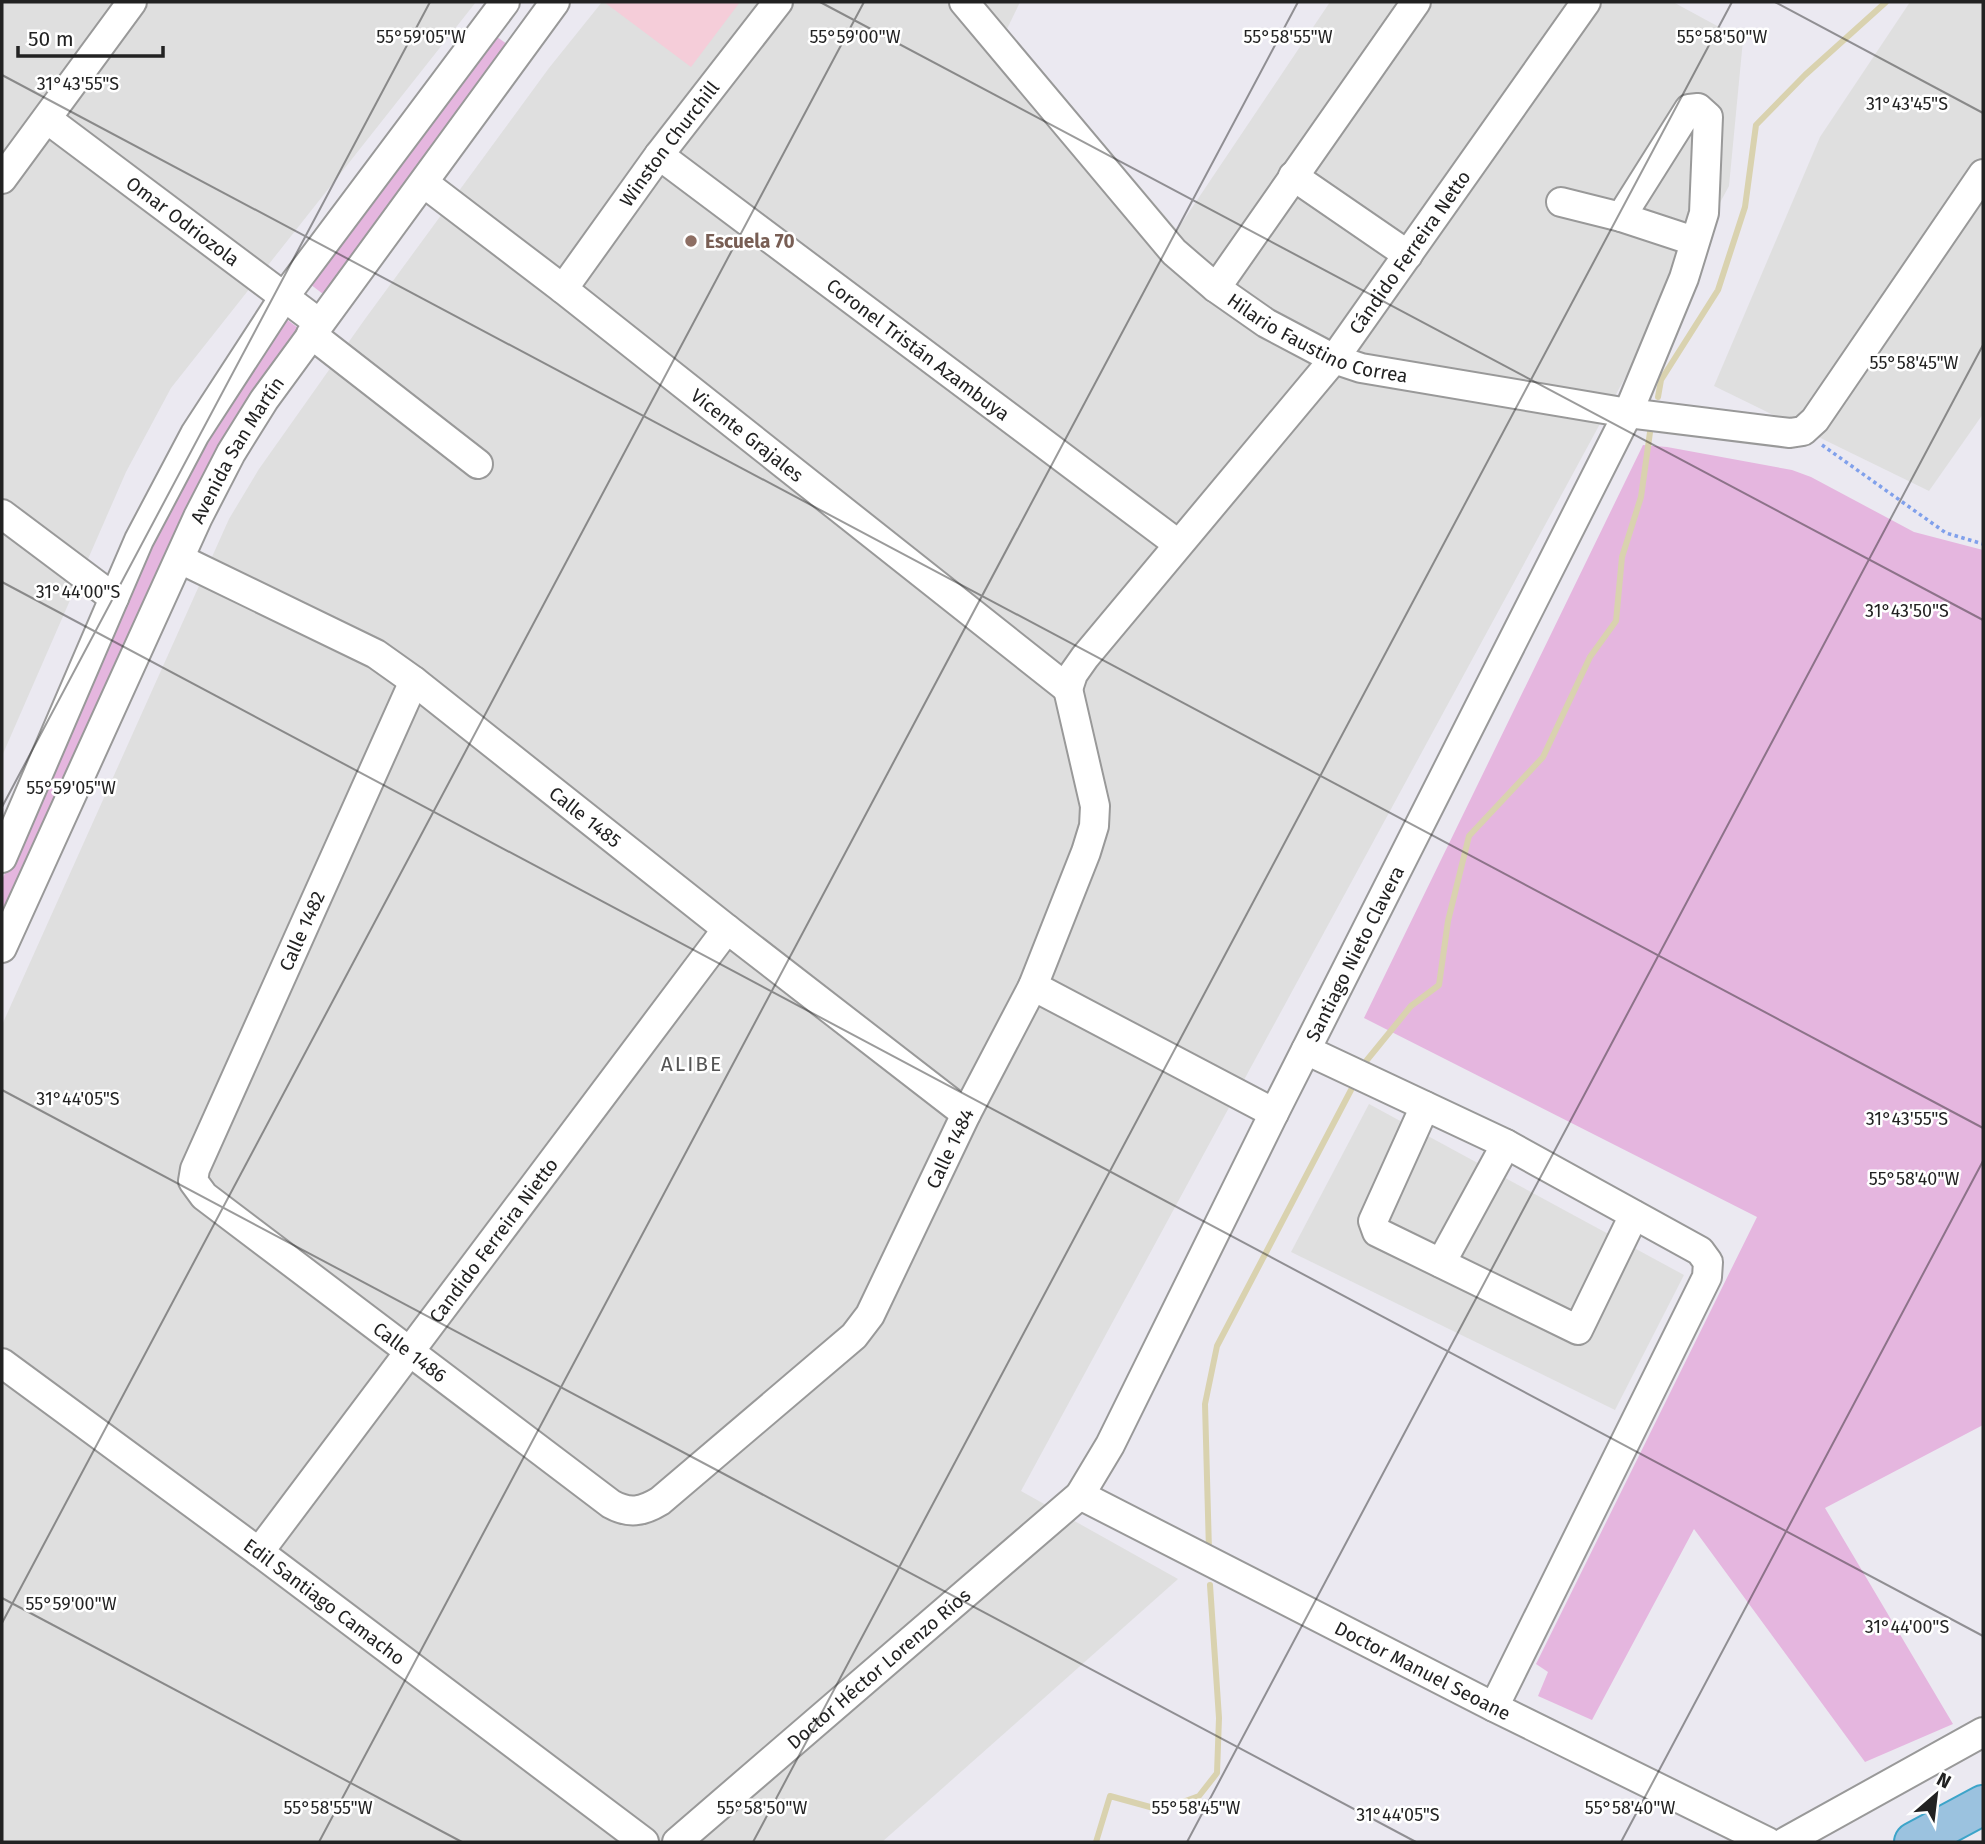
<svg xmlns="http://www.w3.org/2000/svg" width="1985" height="1844" font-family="'Fira Sans',sans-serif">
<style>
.residential{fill:#dfdfdf}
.grass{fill:#e5b6df}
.park{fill:#f5cdd9}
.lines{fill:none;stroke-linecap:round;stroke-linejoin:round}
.stream{stroke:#d9d2af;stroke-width:6}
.minor-casing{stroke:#999;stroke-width:32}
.highway-casing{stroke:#3ca4c9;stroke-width:42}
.path{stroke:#80a0eb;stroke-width:3.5;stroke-dasharray:3.5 3.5;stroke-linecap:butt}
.minor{stroke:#fff;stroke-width:28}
.highway{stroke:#9bc2df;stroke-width:38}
.ticks{fill:none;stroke:#222;stroke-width:2;stroke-opacity:0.45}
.education-dot{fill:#8d6e63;stroke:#fff;stroke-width:2.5}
.labels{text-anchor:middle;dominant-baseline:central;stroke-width:5;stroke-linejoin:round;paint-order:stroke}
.street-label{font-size:19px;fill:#222;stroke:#fff}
.education-label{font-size:19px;font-weight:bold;fill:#785e54;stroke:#fff;text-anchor:start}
.neighbourhood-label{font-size:21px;letter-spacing:2px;fill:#555;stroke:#fff}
.ticks-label{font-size:18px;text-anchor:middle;fill:#222;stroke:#fff;stroke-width:5;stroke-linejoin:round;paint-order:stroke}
</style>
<rect width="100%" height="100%" fill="#ebe9f1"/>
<g class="residential">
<path d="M2,2h474l-305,386 -45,84 -124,284z"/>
<path d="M602,2h418l-13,27 170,201 153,-228h343l70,38 -14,146 -708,1305 157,88 -296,263h-880v-817l227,-506 30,-50 106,-150 184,-251z"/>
<path d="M1910,2h73v412l-54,77 -215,-105 106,-249z"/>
<path d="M1369,1104l315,171 -69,135 -324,-158z"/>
</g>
<g class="grass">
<path d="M497,37l10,7v6l-184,244 -13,-10 182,-246z"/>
<path d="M285,318l13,10 -55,80 -236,505 -5,1v-34l148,-335 56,-108z"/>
<path d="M1643,445l24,2 125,23 19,7 103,55 69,18v875l-158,83 128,216 -88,38 -171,-233 -102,191 -54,-24 10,-24 -12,-8 221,-447 -393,-199z"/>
</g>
<path class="park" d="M604,2h136l-49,65z"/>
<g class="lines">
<g class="stream">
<path d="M1658,397l3,-17 57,-90 27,-83 11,-82 49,-50 81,-73"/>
<path d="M1367,1060l44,-54 28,-21 9,-64 21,-85 74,-79 47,-100 26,-36 6,-64 19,-60 10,-72"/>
<path d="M1209,1551l-4,-147 12,-58 134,-256"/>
<path d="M1096,1842l14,-46 51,14 38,-14 18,-23 2,-55 -9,-133"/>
</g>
<g class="minor-casing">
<g id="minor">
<path id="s1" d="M964,2l210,250 42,36 50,35 68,36 27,9 267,45 162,20 13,-2 12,-11 168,-246"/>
<path id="s2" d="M47,119l272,204"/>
<path id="s3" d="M659,155l519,389"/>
<path d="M1293,176l115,79"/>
<path d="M2,179l130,-177"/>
<path id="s4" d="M424,183l139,106 505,400"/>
<path d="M1561,202l60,15 73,24"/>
<path d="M1216,288l200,-286"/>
<path id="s5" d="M563,289l96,-134 119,-153"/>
<path d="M311,334l167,130"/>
<path d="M2,514l112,84"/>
<path id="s6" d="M180,559l196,95 38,27 313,248 239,185"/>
<path id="s7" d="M414,681l-219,488 -2,12 11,15 407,308c18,10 31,8 49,-3l194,-165 16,-21 96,-201 67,-128 53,-134 8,-26 1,-20 -27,-117"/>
<path id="s8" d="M1068,689l5,-15 12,-17 249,-298 252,-357"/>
<path d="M2,858l137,-318 56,-106 89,-137 221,-295"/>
<path id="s9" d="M2,948l196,-431 33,-64 33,-53 291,-398"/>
<path d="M1033,986l241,127"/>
<path d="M1306,1050l200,94 194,107 8,11 -1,15 -213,430"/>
<path d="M1425,1106l-52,115 4,11 201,98 56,-115"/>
<path d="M1441,1263l65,-119"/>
<path id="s10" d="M2,1363l257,189 385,290"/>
<path id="s11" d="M1080,1495l414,212 274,135"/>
<path id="s12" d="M259,1552l468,-623"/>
<path id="s13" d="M677,1842l403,-347 30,-50 164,-332 354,-700 56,-135 20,-65 4,-96 -10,-9 -9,1 -68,108"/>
<path d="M1785,1842l198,-110"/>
</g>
</g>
<g class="highway-casing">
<path id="highway" d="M1914,1842l69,-37"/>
</g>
<path class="path" d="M1822,445l124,88 37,11"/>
<use href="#minor" class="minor"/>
<use href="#highway" class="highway"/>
</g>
<path class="ticks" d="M820,2l1163,618M1775,2l208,111M2,75l1981,1053M2,582l1981,1054M2,807l428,-805M2,1090l1414,752M2,1598l460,244M2,1623l862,-1621M319,1842l979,-1840M753,1842l979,-1840M1187,1842l796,-1497M1621,1842l362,-681"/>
<circle class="education-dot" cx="691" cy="241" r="7"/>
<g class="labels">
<g class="street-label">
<text stroke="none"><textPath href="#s5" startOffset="180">Winston Churchill</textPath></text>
<text stroke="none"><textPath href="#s2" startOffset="170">Omar Odriozola</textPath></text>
<text stroke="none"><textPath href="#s8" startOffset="556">Cándido Ferreira Netto</textPath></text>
<text stroke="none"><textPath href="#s1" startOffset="497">Hilario Faustino Correa</textPath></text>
<text stroke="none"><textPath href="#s3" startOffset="324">Coronel Tristán Azambuya</textPath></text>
<text stroke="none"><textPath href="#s4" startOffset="410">Vicente Grajales</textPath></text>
<text stroke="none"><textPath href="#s9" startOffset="551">Avenida San Martín</textPath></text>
<text stroke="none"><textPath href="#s6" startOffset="483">Calle 1485</textPath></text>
<text transform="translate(302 931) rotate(-66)">Calle 1482</text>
<text stroke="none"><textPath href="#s13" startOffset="1139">Santiago Nieto Clavera</textPath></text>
<text stroke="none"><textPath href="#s7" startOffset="1594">Calle 1484</textPath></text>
<text stroke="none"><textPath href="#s12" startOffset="390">Candido Ferreira Nietto</textPath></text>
<text stroke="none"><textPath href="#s7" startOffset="824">Calle 1486</textPath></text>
<text stroke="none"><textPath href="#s10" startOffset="401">Edil Santiago Camacho</textPath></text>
<text stroke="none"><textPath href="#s13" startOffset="266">Doctor Héctor Lorenzo Ríos</textPath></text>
<text stroke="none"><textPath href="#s11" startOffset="385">Doctor Manuel Seoane</textPath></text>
</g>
<g class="education-label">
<text x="705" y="241">Escuela 70</text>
</g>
<g class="neighbourhood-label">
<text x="692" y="1064">ALIBE</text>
</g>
</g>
<g class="ticks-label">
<text x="421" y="43">55°59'05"W</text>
<text x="855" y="43">55°59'00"W</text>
<text x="1288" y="43">55°58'55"W</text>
<text x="1722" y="43">55°58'50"W</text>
<text x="78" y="90">31°43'55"S</text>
<text x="1907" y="110">31°43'45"S</text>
<text x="1914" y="369">55°58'45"W</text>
<text x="78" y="598">31°44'00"S</text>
<text x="1907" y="617">31°43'50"S</text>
<text x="71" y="794">55°59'05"W</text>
<text x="78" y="1105">31°44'05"S</text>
<text x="1907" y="1125">31°43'55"S</text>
<text x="1914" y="1185">55°58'40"W</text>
<text x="71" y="1610">55°59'00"W</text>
<text x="1907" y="1633">31°44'00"S</text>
<text x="328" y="1814">55°58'55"W</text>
<text x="762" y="1814">55°58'50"W</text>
<text x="1196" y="1814">55°58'45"W</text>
<text x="1630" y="1814">55°58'40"W</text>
<text x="1398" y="1821">31°44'05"S</text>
</g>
<rect width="1985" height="1844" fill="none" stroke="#222222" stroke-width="7"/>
<g transform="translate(1936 1795) rotate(28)" stroke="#ffffff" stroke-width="5" paint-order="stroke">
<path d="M0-5L12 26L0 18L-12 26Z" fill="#222222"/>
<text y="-10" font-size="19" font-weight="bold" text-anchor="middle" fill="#222222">N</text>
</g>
<path d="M18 46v10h145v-10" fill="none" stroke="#222222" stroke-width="3.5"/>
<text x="28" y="46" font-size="21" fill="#222222" stroke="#ffffff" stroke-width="5" paint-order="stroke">50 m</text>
</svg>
